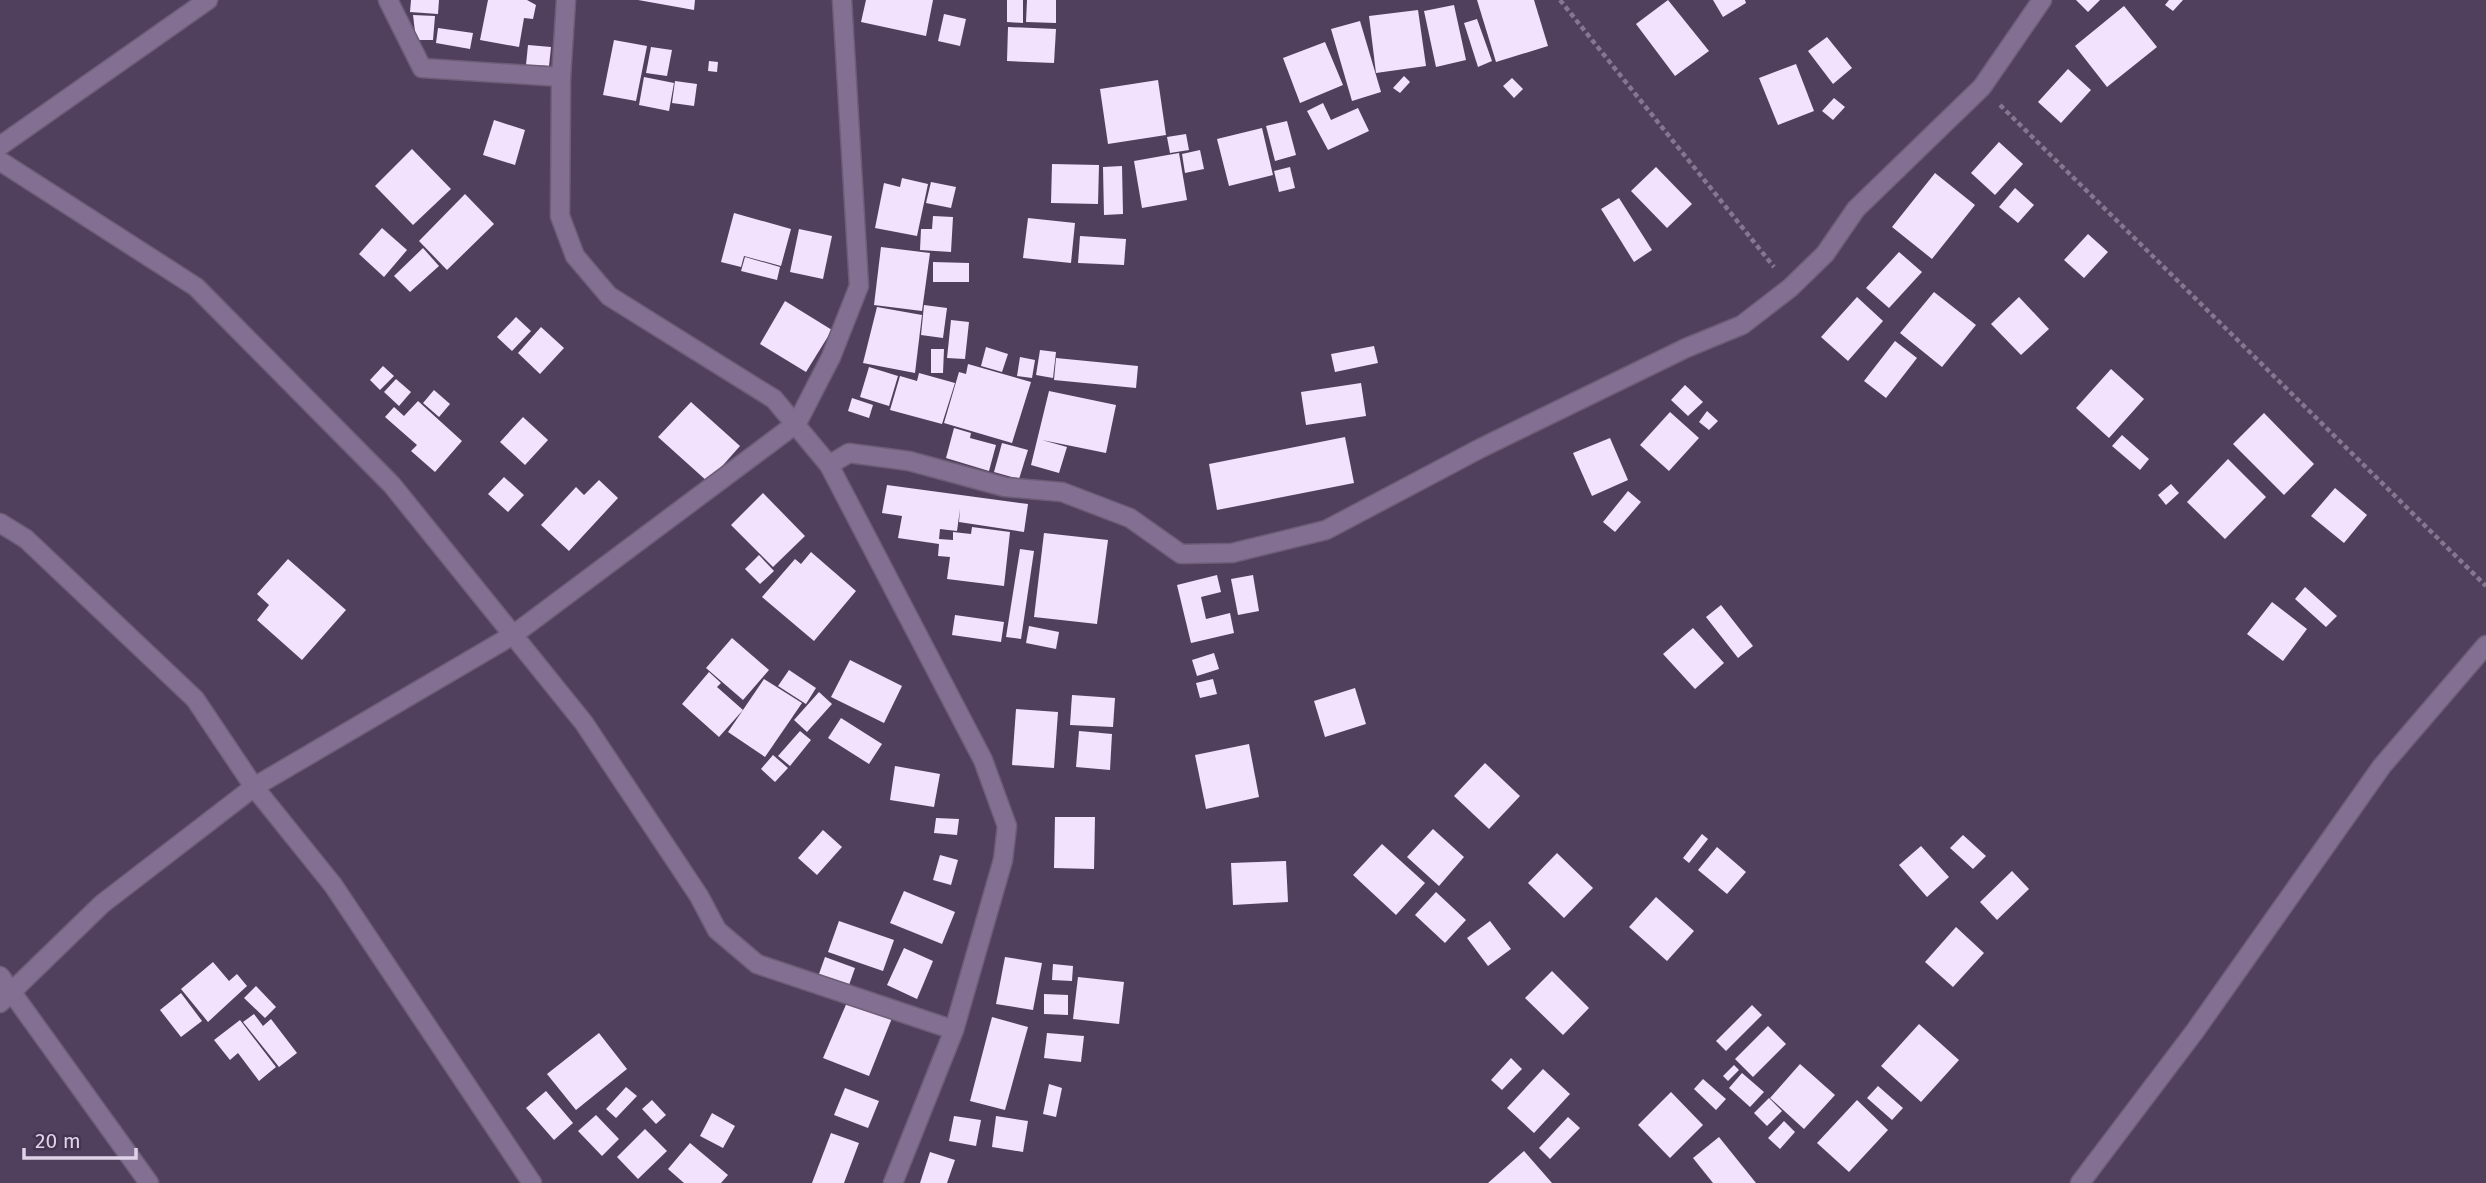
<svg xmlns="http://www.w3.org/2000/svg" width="2486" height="1183" font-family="'Fira Sans',sans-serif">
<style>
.building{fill:#f2e2fd}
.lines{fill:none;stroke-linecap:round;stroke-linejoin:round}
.minor-casing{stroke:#6d5d77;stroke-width:21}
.path{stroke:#867791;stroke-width:4.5;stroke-dasharray:5 3.5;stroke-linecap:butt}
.minor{stroke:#836f91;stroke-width:18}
</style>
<rect width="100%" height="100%" fill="#513f5e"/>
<g class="building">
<path d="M411,0h28l-1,14 -28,-2z"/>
<path d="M488,0h39l9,5 -3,14 -9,-1 -5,29 -39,-7z"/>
<path d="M638,0h57l-1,10z"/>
<path d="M866,0h67l-7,36 -65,-14z"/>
<path d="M1007,0h16v23l-16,-1z"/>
<path d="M1027,0h29v23l-30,-1z"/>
<path d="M1477,0h57l14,46 -52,16z"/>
<path d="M1668,0l41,51 -34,25 -39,-52z"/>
<path d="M1713,0h32l1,3 -23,14z"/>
<path d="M2076,0h24l-12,12z"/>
<path d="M2169,0h14l-10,11 -8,-6z"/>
<path d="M1454,5l12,55 -30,7 -12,-56z"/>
<path d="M2124,6l33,41 -50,40 -32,-41z"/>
<path d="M1418,10l8,56 -50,7 -7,-57z"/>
<path d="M944,14l22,5 -6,27 -22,-5z"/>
<path d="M413,15l22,1 -2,24h-17z"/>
<path d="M1477,19l15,42 -14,6 -14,-44z"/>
<path d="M1360,21l21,71 -29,9 -21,-72z"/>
<path d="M1008,27l48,2 -2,34 -47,-2z"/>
<path d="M438,28l35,5 -3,16 -34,-6z"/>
<path d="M1827,37l25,31 -19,16 -25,-33z"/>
<path d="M614,40l33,6 -11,55 -33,-6z"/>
<path d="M1325,42l18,43 -43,18 -17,-45z"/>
<path d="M528,45l23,2 -2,19 -23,-1z"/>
<path d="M651,47l21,3 -5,26 -21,-3z"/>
<path d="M709,61l9,1 -1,10 -9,-1z"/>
<path d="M1796,64l18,47 -36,14 -19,-47z"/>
<path d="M2068,69l23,21 -30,33 -23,-21z"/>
<path d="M1404,76l6,6 -10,11 -7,-5z"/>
<path d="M644,77l30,6 -5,28 -30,-6z"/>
<path d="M1512,78l11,11 -9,9 -11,-12z"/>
<path d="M1158,80l8,55 -58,9 -8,-55z"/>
<path d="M675,81l22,3 -3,22 -22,-3z"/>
<path d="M1834,98l11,9 -12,13 -11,-9z"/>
<path d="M1323,103l8,17 27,-12 11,23 -41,19 -21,-39z"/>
<path d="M494,120l31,10 -10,35 -32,-10z"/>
<path d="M1287,121l9,34 -21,6 -9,-35z"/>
<path d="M1262,128l11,47 -44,11 -12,-47z"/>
<path d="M1186,134l3,16 -19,3 -3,-16z"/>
<path d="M1999,142l24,22 -28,31 -24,-22z"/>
<path d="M412,149l39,40 -38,36 -38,-39z"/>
<path d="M1200,150l4,19 -19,4 -3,-19z"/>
<path d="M1179,153l8,47 -45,8 -8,-47z"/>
<path d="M1052,164l47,1 -1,39 -47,-1z"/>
<path d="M1122,166l1,48 -19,1 -1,-48z"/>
<path d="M1290,167l5,21 -16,4 -5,-21z"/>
<path d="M1656,167l36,37 -25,24 -36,-37z"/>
<path d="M1935,173l40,32 -43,54 -40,-32z"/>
<path d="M902,178l26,6 -11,52 -42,-8 9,-45 16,4z"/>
<path d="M931,182l25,5 -5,21 -25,-5z"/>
<path d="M2015,188l19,17 -16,18 -19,-16z"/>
<path d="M465,194l29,30 -47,46 -28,-29z"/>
<path d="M1619,198l33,52 -18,12 -33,-53z"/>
<path d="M734,213l57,16 -10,37 -37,-10 -3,11 -20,-5z"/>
<path d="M933,216l20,1 -2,35 -31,-2 1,-21h11z"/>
<path d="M1028,218l47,5 -4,40 -48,-5z"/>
<path d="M382,228l25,22 -23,27 -25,-23z"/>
<path d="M799,229l33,7 -9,43 -33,-7z"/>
<path d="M2088,234l20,18 -24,26 -20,-18z"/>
<path d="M1080,236l46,3 -2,26 -46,-2z"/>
<path d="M881,247l49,6 -8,58 -48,-6z"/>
<path d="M423,248l16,18 -29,26 -16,-16z"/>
<path d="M1899,252l23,20 -33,36 -23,-20z"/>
<path d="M745,257l35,10 -3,13 -36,-9z"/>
<path d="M933,262l36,1v19h-36z"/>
<path d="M1934,292l42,33 -34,42 -42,-34z"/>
<path d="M1857,297l26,24 -35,40 -27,-24z"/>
<path d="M2019,297l30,32 -28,26 -30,-31z"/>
<path d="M785,301l47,29 -26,42 -46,-28z"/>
<path d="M924,305l23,3 -4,30 -22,-3z"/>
<path d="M877,307l45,8 -7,58 -52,-10z"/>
<path d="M516,317l15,14 -19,20 -15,-14z"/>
<path d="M951,320l18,2 -4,37 -18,-1z"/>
<path d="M541,327l23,21 -24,26 -22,-21z"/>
<path d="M1895,341l22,17 -31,40 -22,-17z"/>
<path d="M1374,346l4,17 -43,9 -4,-18z"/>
<path d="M986,347l22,7 -6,18 -21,-6z"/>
<path d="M931,349h13l-1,24h-12z"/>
<path d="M1040,350l16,2 -3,26 -17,-3z"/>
<path d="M1020,357l15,3 -3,18 -15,-2z"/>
<path d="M1056,358l82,8 -2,22 -82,-8z"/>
<path d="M968,364l63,18 -19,61 -68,-20 15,-51 7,2z"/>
<path d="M383,366l11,10 -14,14 -10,-10z"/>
<path d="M869,367l29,9 -9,30 -29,-9z"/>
<path d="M2111,369l33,30 -35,39 -33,-30z"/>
<path d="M919,373l36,10 -13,41 -52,-14 10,-34 17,5z"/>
<path d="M396,379l15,13 -12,14 -15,-14z"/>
<path d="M1361,383l5,33 -60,9 -5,-33z"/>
<path d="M1685,385l18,17 -15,14 -17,-16z"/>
<path d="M434,390l16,14 -11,13 -16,-14z"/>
<path d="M1049,391l67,14 -10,48 -64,-13 25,7 -8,26 -28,-8z"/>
<path d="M852,398l21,7 -4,13 -21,-7z"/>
<path d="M418,401l44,40 -27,31 -24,-21 6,-6 -32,-28 9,-10 10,9z"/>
<path d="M691,402l49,44 -32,36 -50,-45z"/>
<path d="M1707,411l11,10 -9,9 -10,-8z"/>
<path d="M1670,412l29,26 -30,33 -29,-26z"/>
<path d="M2264,413l50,51 -30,31 -51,-51z"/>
<path d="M523,417l25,23 -23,25 -25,-23z"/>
<path d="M954,428l17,5 -1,5 26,7 -7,26 -43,-13z"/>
<path d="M2122,435l27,24 -9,11 -28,-24z"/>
<path d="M1345,437l9,46 -137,27 -8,-46z"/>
<path d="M1610,438l18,42 -36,16 -19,-43z"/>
<path d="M1002,443l26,7 -9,29 -25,-7z"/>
<path d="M2228,459l38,38 -41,42 -38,-37z"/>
<path d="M504,477l20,18 -16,17 -20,-18z"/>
<path d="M599,480l19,18 -49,53 -28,-26 35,-38 8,8z"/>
<path d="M2171,484l8,9 -13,12 -8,-10z"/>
<path d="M887,485l141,19 -4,28 -65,-10 1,-13 -3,22 -17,-2 -1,10 14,1v-8l18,2 1,-7 38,5 -6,54 -57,-7 3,-22 -12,-1 1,-12 -41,-6 4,-22 -20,-3z"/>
<path d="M2335,488l32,27 -23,28 -33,-27z"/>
<path d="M1628,491l13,11 -26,30 -12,-10z"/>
<path d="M763,493l42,43 -32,31 -42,-42z"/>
<path d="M1044,533l64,7 -11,84 -63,-7z"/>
<path d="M1020,549l14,2 -13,88 -15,-2z"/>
<path d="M811,552l45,39 -42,50 -52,-44 33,-38 6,5z"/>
<path d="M759,555l15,16 -14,13 -15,-15z"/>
<path d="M288,559l58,51 -44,50 -45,-40 12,-15 -12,-11z"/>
<path d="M1217,575l4,17 -20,5 5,22 24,-6 4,20 -43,10 -14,-58z"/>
<path d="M1253,575l6,36 -21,4 -7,-36z"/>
<path d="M2305,587l32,29 -11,11 -31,-28z"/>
<path d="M2272,602l35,27 -24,32 -36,-27z"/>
<path d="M1721,605l32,41 -15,12 -32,-41z"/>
<path d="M955,615l49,7 -3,20 -49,-7z"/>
<path d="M1029,626l30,6 -3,17 -30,-6z"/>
<path d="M1693,628l31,35 -29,26 -32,-35z"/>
<path d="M732,638l37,32 -26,30 -37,-32z"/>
<path d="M1214,653l5,16 -22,7 -5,-16z"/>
<path d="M850,660l52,26 -18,37 -53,-26z"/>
<path d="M789,670l27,18 -10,16 -28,-18z"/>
<path d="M709,672l12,11 -4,4 26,23 -24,27 -37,-33z"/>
<path d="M764,679l38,24 -37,54 -37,-25z"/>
<path d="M1213,679l4,15 -17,4 -4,-15z"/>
<path d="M1355,688l11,36 -41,13 -11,-36z"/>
<path d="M819,692l13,12 -25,28 -13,-12z"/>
<path d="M1072,695l43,3 -2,29 -43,-2z"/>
<path d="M1016,709l42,3 -4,56 -42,-3z"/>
<path d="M841,718l41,26 -13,20 -41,-26z"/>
<path d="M800,731l11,9 -21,26 -12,-10z"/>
<path d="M1079,731l33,3 -2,36 -34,-3z"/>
<path d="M1249,744l10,53 -53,12 -11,-54z"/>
<path d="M773,755l15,13 -13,14 -14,-13z"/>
<path d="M1485,763l35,33 -31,33 -35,-33z"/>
<path d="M895,766l45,8 -6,33 -44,-7z"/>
<path d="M1055,817h40l-1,52 -40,-1z"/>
<path d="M936,818l23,1 -2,16 -23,-2z"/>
<path d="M1433,829l31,28 -25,29 -32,-29z"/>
<path d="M823,830l19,17 -25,28 -19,-17z"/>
<path d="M1702,834l6,5 -19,24 -6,-5z"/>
<path d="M1963,835l23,21 -13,13 -23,-21z"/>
<path d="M1382,844l43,39 -29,32 -43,-40z"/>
<path d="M1921,846l28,31 -22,20 -28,-32z"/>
<path d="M1717,847l29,25 -19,22 -29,-24z"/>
<path d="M1557,853l36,35 -29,30 -36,-35z"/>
<path d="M940,855l18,5 -7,25 -18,-5z"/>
<path d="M1286,861l2,41 -55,3 -2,-42z"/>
<path d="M2012,871l17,18 -32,31 -17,-18z"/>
<path d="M904,891l51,21 -13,32 -52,-21z"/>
<path d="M1436,892l30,28 -21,23 -30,-28z"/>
<path d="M1656,897l38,34 -27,30 -38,-34z"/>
<path d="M839,921l55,19 -11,31 -55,-19z"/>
<path d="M1490,921l21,28 -23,17 -21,-28z"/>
<path d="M1956,927l28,26 -31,34 -28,-25z"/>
<path d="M904,948l29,13 -16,38 -30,-14z"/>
<path d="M825,957l30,11 -6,17 -30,-11z"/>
<path d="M1005,957l37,6 -9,47 -37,-6z"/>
<path d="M213,962l16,19 8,-7 10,12 -39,36 -27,-33z"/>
<path d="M1053,964l20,2 -1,15 -20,-1z"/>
<path d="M1552,971l37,37 -26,27 -38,-37z"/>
<path d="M1078,977l46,5 -5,42 -46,-5z"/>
<path d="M256,986l20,21 -11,11 -21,-20z"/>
<path d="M181,993l21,28 -21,16 -21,-27z"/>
<path d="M1044,994l24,1v20l-24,-1z"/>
<path d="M848,1000l44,18 -23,58 -46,-18z"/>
<path d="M1752,1005l10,10 -36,36 -10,-10z"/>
<path d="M254,1014l9,12 8,-7 26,34 -18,14 -36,-45z"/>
<path d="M992,1017l36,10 -23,83 -35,-9z"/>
<path d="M240,1020l36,47 -17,14 -21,-28 -8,7 -16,-20z"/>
<path d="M1919,1024l40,36 -38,42 -40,-36z"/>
<path d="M1768,1026l18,18 -33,33 -18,-18z"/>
<path d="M599,1033l28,36 -51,41 -29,-36z"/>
<path d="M1047,1033l37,3 -3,26 -37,-4z"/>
<path d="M1511,1058l11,11 -20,21 -11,-10z"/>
<path d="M1800,1064l35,31 -31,34 -34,-31z"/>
<path d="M1734,1065l5,5 -11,11 -5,-5z"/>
<path d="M1543,1069l27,25 -36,39 -27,-25z"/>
<path d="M1742,1073l22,19 -14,15 -21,-19z"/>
<path d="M1703,1079l23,20 -10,11 -22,-21z"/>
<path d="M1049,1084l13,4 -6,29 -13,-3z"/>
<path d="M1878,1086l25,22 -11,12 -25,-22z"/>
<path d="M626,1087l11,9 -21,22 -10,-9z"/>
<path d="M845,1088l34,13 -11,27 -34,-13z"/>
<path d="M546,1091l27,32 -19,17 -28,-32z"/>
<path d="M1671,1092l32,33 -33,33 -32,-33z"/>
<path d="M1769,1098l13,13 -15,15 -13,-13z"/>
<path d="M652,1100l14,15 -10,9 -14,-15z"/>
<path d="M1857,1100l31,30 -39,42 -32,-29z"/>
<path d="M712,1113l23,13 -12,22 -23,-12z"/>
<path d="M596,1115l23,24 -17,17 -24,-25z"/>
<path d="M954,1116l27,4 -5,26 -27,-5z"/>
<path d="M996,1116l32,5 -5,31 -31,-5z"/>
<path d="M1568,1117l12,11 -30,31 -11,-11z"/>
<path d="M1784,1121l11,11 -15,17 -12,-11z"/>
<path d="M645,1129l22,22 -29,28 -21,-22z"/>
<path d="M831,1133l28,10 -15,40h-32z"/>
<path d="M1719,1137l37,46h-43l-20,-25z"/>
<path d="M690,1143l38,32 -7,8h-37l-16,-14z"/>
<path d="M1524,1151l28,32h-64z"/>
<path d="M930,1152l25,8 -8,23h-27z"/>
</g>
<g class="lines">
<g class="minor-casing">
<g id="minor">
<path d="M388,0l34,68 139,9"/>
<path d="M566,0l-5,77 -1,139 15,40 34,40 165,103 55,66 154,295 24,66 -4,34 -49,170 -61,153"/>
<path d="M0,146l208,-146"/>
<path d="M0,161l196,126 196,198 192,238 115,173 18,34 40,34 197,66"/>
<path d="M829,465l20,-12 60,8 96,26 57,5 68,26 51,36 51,-1 94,-23 155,-82 205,-100 56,-23 48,-37 35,-34 31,-45 126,-122 60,-87"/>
<path d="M0,523l26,16 169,160 59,88 79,98 199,298"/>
<path d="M0,976l149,207"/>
<path d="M0,1003l102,-99 152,-117 259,-152 284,-212 34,-66 28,-71 -17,-286"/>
<path d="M2080,1183l115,-152 187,-265 104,-121"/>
</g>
</g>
<g class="path">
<path d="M1560,0l214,267"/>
<path d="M2000,105l486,481"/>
</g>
<use href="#minor" class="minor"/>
</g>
<path d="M24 1148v10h112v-10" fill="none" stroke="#dfd4e7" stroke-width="3.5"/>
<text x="35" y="1148" font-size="21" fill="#dfd4e7" stroke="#463453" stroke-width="5" paint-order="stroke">20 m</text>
</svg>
